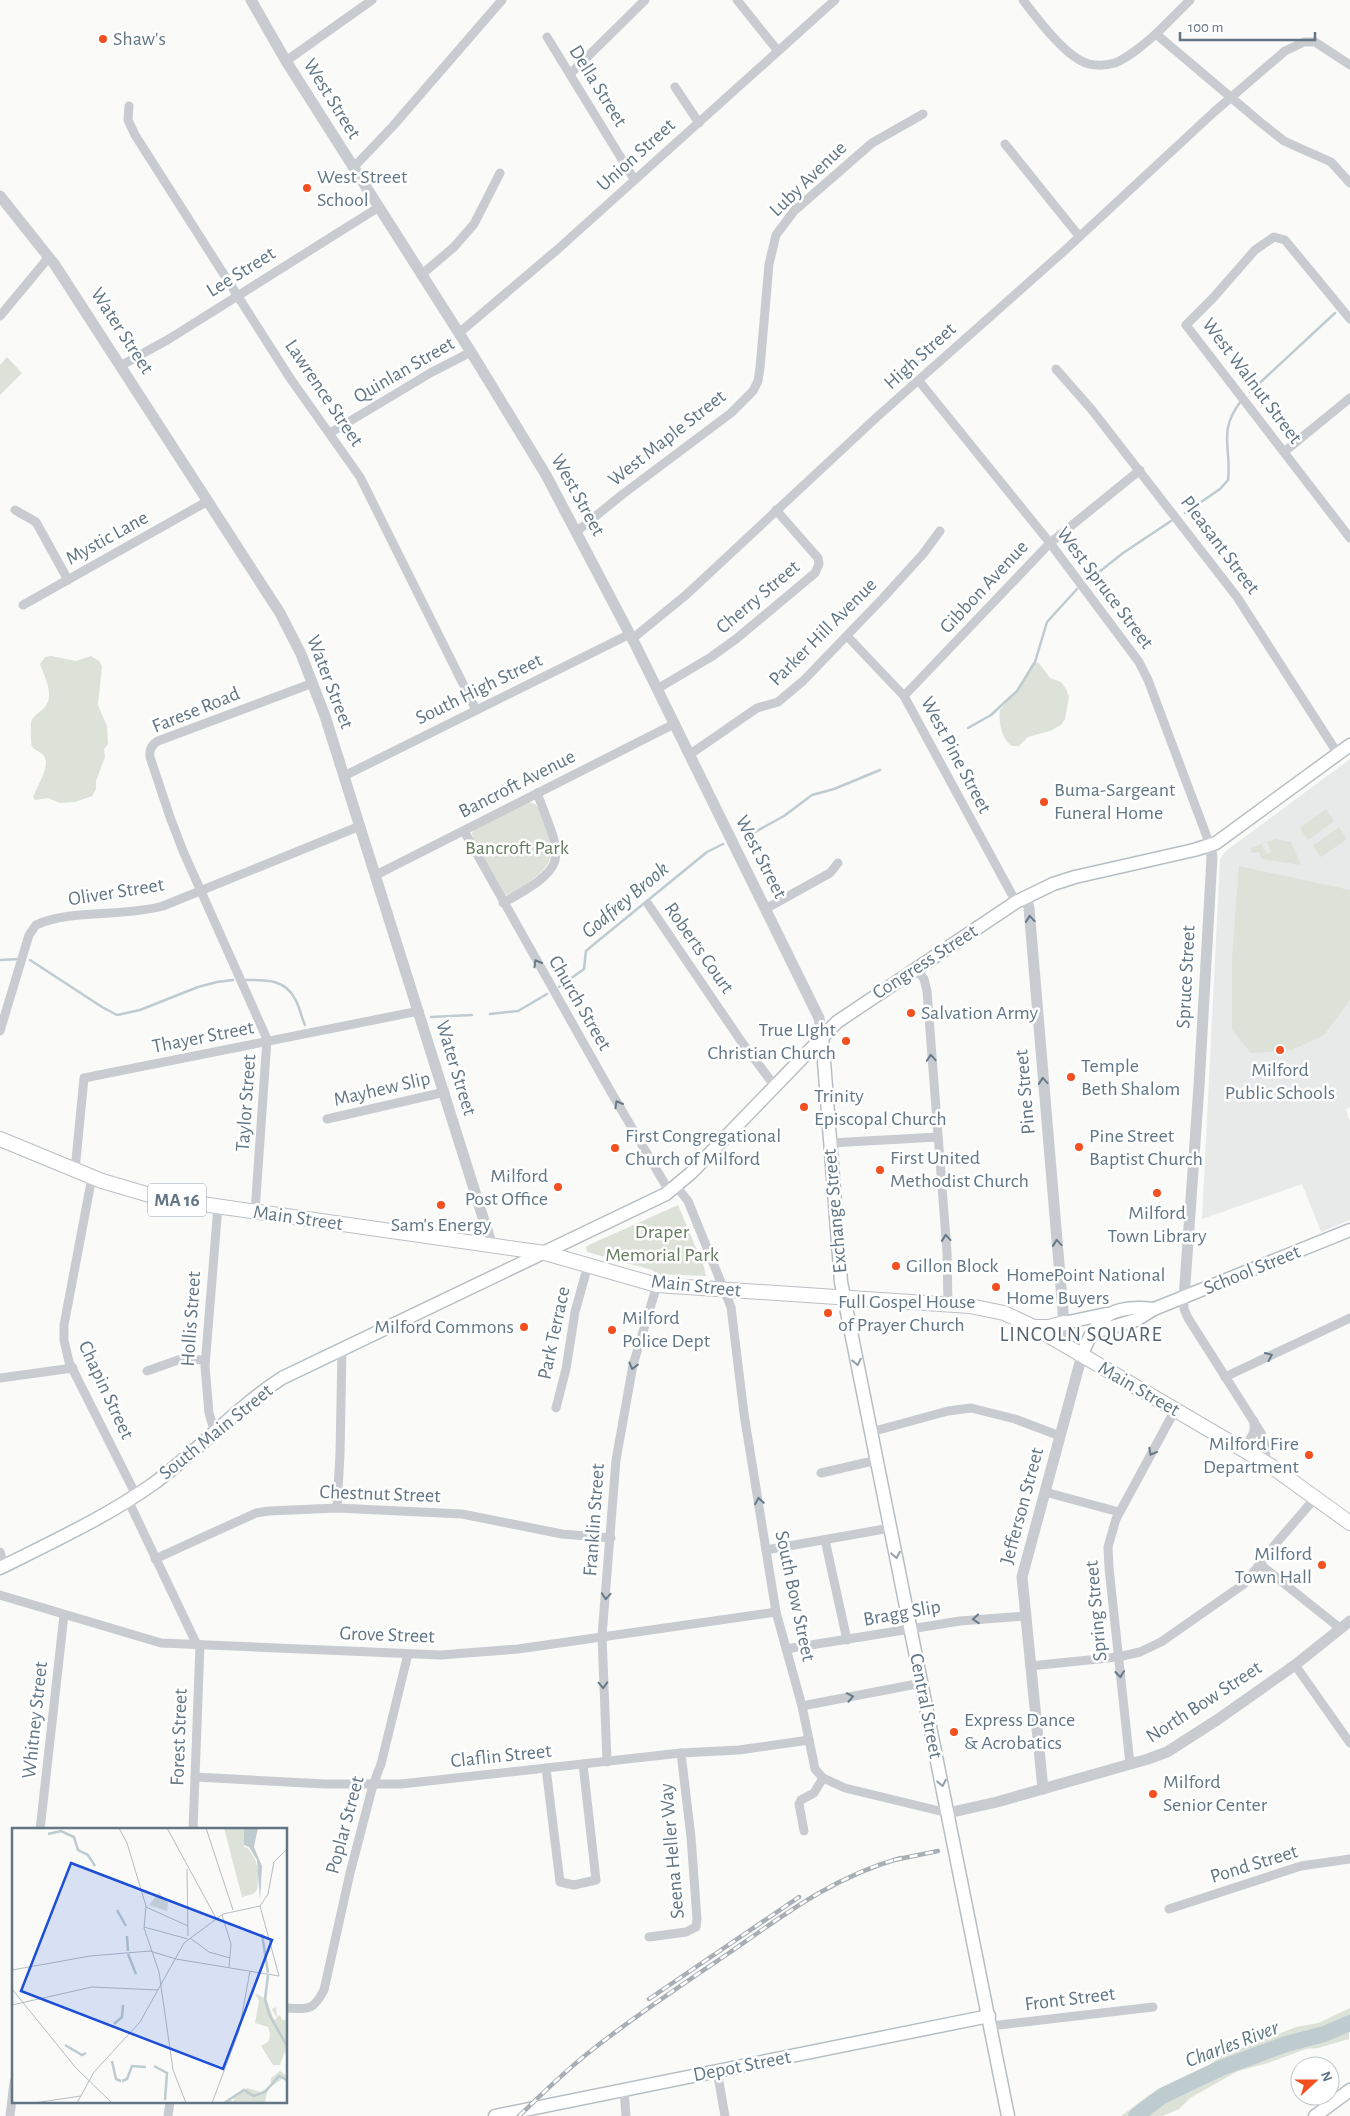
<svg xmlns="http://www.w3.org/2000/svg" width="1350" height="2116" font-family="'Alegreya Sans',sans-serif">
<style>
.built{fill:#e8e9e9}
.green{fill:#dce2d8}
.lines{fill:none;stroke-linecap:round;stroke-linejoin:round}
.stream{stroke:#becbcf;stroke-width:2.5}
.river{stroke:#becbcf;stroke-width:16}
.secondary-casing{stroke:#b7bec3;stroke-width:15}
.primary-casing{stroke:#babfc3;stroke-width:16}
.minor{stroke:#c8ccd0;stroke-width:9}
.tertiary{stroke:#c8ccd0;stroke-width:11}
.secondary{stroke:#fff;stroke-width:12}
.primary{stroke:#fff;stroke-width:14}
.rail-casing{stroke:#a7afb5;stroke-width:4.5}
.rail{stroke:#fff;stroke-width:2.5;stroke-dasharray:8;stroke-linecap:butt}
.oneway{stroke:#677a89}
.oneway2{stroke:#919faa}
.poi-dot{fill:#f34f1f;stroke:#fff;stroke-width:2}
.labels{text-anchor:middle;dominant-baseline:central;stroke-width:5;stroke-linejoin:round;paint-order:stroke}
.shield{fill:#fff;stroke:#919faa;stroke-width:1}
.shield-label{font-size:19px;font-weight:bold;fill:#627685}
.poi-label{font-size:20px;fill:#627685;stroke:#fff;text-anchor:start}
.street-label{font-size:20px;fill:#627685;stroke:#fff}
.park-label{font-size:20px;fill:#677c62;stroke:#fff}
.water-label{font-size:21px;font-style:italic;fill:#5e767e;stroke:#fff}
.neighbourhood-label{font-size:21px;letter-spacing:1px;fill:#556470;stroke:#fff}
.inset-river{fill:none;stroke:#becbcf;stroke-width:2.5}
.inset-road{fill:none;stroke:#b4bdc3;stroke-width:1}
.view{fill:#1d4ed8;fill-opacity:0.15;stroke:#1d4ed8;stroke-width:2.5}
.inset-edge{fill:none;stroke:#627685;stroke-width:2.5}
</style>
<rect width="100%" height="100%" fill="#fafaf8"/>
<path class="built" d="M1350,759v348l-4,3 4,11v99l-29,12 -19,-48 -100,35 18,-360 6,-8z"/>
<g class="green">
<path d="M7,357l15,16 -22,22v-30z"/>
<path d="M51,656l25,5 15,-5 8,5 3,5 -4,39 9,21 1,18 -4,5 1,8 -9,24v8l-4,7 -17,6 -15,1 -12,-5 -13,2 -2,-3c4,-10 14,-26 13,-36 -2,-9 -8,-9 -13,-13 -3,-3 -2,-18 -2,-23 -1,-12 19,-13 18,-31 0,-10 -6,-21 -9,-30l5,-7z"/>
<path d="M1033,662l6,1 11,15 11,4 5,7 3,8 -4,22 -4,6 -11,6 -22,6 -9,9h-7c-10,-6 -14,-25 -12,-36l21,-25z"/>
<path d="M529,802l6,2 3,3c13,34 26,51 -9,75 -8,6 -15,12 -24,13l-32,-56 -1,-6 2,-3z"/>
<path d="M1326,809l8,12 -26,19 -8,-12z"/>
<path d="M1339,827l8,12 -26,18 -8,-11z"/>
<path d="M1275,839l16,3 10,23 -40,-6 -2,-7 -7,1 -2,-5 12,-4 4,10 5,-2 -4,-10z"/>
<path d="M1239,866l111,24v110l-26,35 -32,15 -41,3 -19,-23v-72z"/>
<path d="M678,1205l26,62 2,9 -49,-2 -5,-4 -65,-18 -1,-5 5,-3z"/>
<path d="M1350,2008l-1,31 -31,9 -12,1 -38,14 -30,8 -48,27 -11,11 -16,7h-42l28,-21 59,-29 13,-10 75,-29 22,-4z"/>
</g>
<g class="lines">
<g class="stream">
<path d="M1250,392l85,-79"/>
<path d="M1185,513l35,-24 8,-9c4,-32 -11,-48 13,-79"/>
<path d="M1089,580l34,-27 48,-32"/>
<path d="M968,728l23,-13 26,-24 18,-29 12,-40 30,-33"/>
<path d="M744,838l40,-22 28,-21 22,-6 46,-19"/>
<path d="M0,960l19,-1"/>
<path d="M30,960l72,47 15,8 23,-5 58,-23 19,-5 16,-2"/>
<path d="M246,980c19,0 39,-1 49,19 5,8 6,18 10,26"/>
<path d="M559,987l25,-18 2,-18 7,-6 114,-93 16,-8"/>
<path d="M490,1014l28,-3 29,-17"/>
<path d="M431,1017l41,-2"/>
</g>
<path class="river" d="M1136,2116l26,-20 59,-28 65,-24 38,-10 26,-11"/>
<g class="secondary-casing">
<g id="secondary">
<path d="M822,1035l19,247 167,834"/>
<path d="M1064,1323l42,-9"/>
<path d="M1092,1335l10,-5 34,-10 18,-11 196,-79"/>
<path d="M1082,1355c14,-39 30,-51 72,-46"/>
<path d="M0,1568c50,-25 108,-52 153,-84 45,-33 83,-76 129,-106l384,-184 25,-21 146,-151 179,-120 37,-18 22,-7 119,-27 22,-7 134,-98"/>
<path d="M495,2116l494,-100"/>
<path d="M1315,2116l35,-26"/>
</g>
</g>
<g class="primary-casing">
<g id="primary">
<path d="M0,1139l102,42 58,17 385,55 112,32 313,21 34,7 30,14 237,139 79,57"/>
<path d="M1034,1327h15l15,-4"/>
</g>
</g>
<g class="minor">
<path d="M737,0l41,51"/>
<path d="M1023,0c14,18 43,58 66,64 8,2 19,1 26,-1 15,-6 29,-19 41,-29"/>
<path d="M1190,0l-34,34 104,88 24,19 47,21 19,21"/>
<path d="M547,37l87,142"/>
<path d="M286,61l86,-61"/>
<path d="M570,74l75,-74"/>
<path d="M675,87l24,36"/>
<path d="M129,106l-1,14 7,15 155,243 70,99 116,233"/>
<path d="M1005,144l74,92"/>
<path d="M354,167l39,-41 109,-126"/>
<path d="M421,275l33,-28 20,-23 26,-51"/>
<path d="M0,316l49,-59"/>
<path d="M1350,319l-65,-79 -11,-3 -19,13 -42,48 -27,27 164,213"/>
<path d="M459,333l99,-84 277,-249"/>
<path d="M122,365l47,-26 210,-132"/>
<path d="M1056,369l36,41 145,187 101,157"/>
<path d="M919,381l131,162 89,119 9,18 62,165"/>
<path d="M330,433l102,-61 39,-20"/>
<path d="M1284,452l66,-54"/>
<path d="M15,510l21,12 32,58"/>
<path d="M576,532l47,-38 108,-81 22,-22 5,-10 2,-13 9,-104 7,-29 18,-24 78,-68 51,-29"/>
<path d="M23,605l185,-104"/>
<path d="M848,637l56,59 112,206"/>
<path d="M632,639l54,-44 192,-179 185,-164 151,-140 71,-61 19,-9h11l35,23"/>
<path d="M657,689l54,-32 25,-18 79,-66 4,-9 -1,-6 -42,-48"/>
<path d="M904,696l146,-153 90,-73"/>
<path d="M689,755l68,-47 21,-6 25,-21 80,-83 40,-44 17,-23"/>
<path d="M344,776l286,-142"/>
<path d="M464,831l147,261 58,99"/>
<path d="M376,875l298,-151"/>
<path d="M503,903c68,-38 60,-42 34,-110"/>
<path d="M648,904l93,137 33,44"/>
<path d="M767,908l63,-35 8,-10"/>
<path d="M916,969l8,10 3,12 20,261 1,52"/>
<path d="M0,1031l29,-96 7,-10c33,-16 89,-8 127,-19l197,-80"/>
<path d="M327,1119l118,-27"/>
<path d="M830,1143l108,-6"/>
<path d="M75,1170l9,-92 335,-67"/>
<path d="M92,1177l-28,148v15l5,22 67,133"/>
<path d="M676,1186l12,15 43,106 13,107 32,198 26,94 13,63 8,9 22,10 103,25"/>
<path d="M255,1212l12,-173 -84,-188 -13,-34 -20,-60c-1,-7 1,-12 8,-16l155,-58"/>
<path d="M1184,1298v11l4,9 73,115 4,12 1,18"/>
<path d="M147,1371l34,-12 24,1"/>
<path d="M1225,1377l125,-59"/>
<path d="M0,1378l73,-10"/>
<path d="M556,1408l10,-39 9,-57 13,-47"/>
<path d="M871,1432l77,-21 23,-3 44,11 45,17"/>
<path d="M215,1433l-6,-20 -4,-47 13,-160"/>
<path d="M1244,1450l10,-18v-11"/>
<path d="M821,1473l56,-13"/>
<path d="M1045,1492l74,20"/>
<path d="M128,1500l69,145"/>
<path d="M337,1508l3,-54 2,-105"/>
<path d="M825,1540l22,100"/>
<path d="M766,1550l124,-22"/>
<path d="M0,1552l4,14"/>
<path d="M155,1559l101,-46 13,-2 68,-3 125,6 100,20 49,4"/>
<path d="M1261,1565l80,64"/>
<path d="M0,1595l161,48 280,12 77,-6 258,-37"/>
<path d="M786,1649l174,-28 65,-5"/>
<path d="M1295,1665l55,78"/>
<path d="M1030,1666l88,-9 22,-5 21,-10 83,-58 34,-43 38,-44"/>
<path d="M802,1706l120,-23"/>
<path d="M607,1762l-5,-126 14,-176 17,-95 24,-80"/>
<path d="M1130,1764l-21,-196 -1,-21 8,-28 59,-109"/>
<path d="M546,1768l14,114 14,3 22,-5 -13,-116"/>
<path d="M195,1777l130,7h76l280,-31 58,-3 70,-10"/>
<path d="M40,1830l24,-215"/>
<path d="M193,1830l7,-185"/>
<path d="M804,1831l-5,-27 2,-4 13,-7 9,-15"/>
<path d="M1169,1909l132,-43 49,-7"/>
<path d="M649,1937l37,-5 10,-5 1,-8 -6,-82 -10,-84"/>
<path d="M286,2008c23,1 27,3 38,-18l26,-117 23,-88 8,-21 27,-110"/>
<path d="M991,2026l162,-19"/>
<path d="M717,2071l8,45"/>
<path d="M624,2090l2,26"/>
<path d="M10,2116l4,-34"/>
<path d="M168,2116l2,-14"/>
</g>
<g class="tertiary">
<path d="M251,0l35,61 185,291 75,123 90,171 183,372 3,17"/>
<path d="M0,196l55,69 225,348 21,41 24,62 167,530"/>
<path d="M1026,897l3,11 35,415 -2,20"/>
<path d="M1184,1298l15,-212 13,-229 -2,-12"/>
<path d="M1043,1789l-21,-212 60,-222"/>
<path d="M948,1813l49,-11 151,-43 19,-7 50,-32 78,-55 55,-44"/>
</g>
<use href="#secondary" class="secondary"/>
<use href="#primary" class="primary"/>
<g class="rail-casing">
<g id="rail">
<path d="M894,1860l44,-9"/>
<path d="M649,1999l150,-102"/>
<path d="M519,2116c24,-23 47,-46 73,-66 44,-35 91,-66 137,-97 56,-39 106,-77 172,-95"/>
</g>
</g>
<use href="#rail" class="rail"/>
</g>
<defs><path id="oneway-chevron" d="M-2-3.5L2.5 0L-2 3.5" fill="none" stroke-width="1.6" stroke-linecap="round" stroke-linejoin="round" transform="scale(1.25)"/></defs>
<g class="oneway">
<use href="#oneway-chevron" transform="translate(1030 919) rotate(-95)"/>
<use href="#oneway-chevron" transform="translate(537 963) rotate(-120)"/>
<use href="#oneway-chevron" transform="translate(931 1058) rotate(-94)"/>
<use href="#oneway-chevron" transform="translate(1043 1081) rotate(-95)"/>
<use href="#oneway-chevron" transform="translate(618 1104) rotate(-120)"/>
<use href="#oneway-chevron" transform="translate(946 1238) rotate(-95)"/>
<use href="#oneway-chevron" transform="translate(1057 1243) rotate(-95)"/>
<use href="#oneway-chevron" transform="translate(1269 1356) rotate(-25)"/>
<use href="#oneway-chevron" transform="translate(633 1366) rotate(104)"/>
<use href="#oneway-chevron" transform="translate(1152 1452) rotate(119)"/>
<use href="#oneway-chevron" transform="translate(759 1501) rotate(-99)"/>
<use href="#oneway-chevron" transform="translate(606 1596) rotate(94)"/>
<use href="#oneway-chevron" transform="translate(976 1619) rotate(176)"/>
<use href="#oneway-chevron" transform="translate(1120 1674) rotate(84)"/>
<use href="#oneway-chevron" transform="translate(603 1685) rotate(88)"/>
<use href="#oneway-chevron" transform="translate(850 1697) rotate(-11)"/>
</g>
<g class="oneway2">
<use href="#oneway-chevron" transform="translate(857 1362) rotate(79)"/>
<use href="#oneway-chevron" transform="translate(896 1555) rotate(79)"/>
<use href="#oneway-chevron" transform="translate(942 1783) rotate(79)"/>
</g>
<g class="poi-dot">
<circle cx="103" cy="39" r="5"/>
<circle cx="307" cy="188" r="5"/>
<circle cx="1044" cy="802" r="5"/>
<circle cx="911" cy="1013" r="5"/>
<circle cx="846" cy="1041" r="5"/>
<circle cx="1280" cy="1050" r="5"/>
<circle cx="1071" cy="1077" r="5"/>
<circle cx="804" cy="1107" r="5"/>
<circle cx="1079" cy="1147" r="5"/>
<circle cx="615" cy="1148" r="5"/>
<circle cx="880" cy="1170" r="5"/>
<circle cx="558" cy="1187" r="5"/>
<circle cx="1157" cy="1193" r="5"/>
<circle cx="441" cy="1205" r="5"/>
<circle cx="896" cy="1266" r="5"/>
<circle cx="996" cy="1287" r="5"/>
<circle cx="828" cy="1313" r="5"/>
<circle cx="524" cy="1327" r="5"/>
<circle cx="612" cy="1330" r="5"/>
<circle cx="1309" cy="1455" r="5"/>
<circle cx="1322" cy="1565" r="5"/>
<circle cx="954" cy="1732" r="5"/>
<circle cx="1153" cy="1794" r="5"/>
</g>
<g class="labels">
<rect class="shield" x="148" y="1183.5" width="58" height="33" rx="4"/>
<g class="shield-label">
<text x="177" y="1200">MA 16</text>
</g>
<g class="poi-label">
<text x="113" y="39">Shaw's</text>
<text x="317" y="177">West Street<tspan x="317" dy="23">School</tspan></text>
<text x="1054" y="790">Buma-Sargeant<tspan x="1054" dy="23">Funeral Home</tspan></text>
<text x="921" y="1013">Salvation Army</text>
<text x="836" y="1030" text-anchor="end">True LIght<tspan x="836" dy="23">Christian Church</tspan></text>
<text x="1081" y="1066">Temple<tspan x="1081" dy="23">Beth Shalom</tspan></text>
<text x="1280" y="1070" text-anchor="middle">Milford<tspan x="1280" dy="23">Public Schools</tspan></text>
<text x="814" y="1096">Trinity<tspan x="814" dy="23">Episcopal Church</tspan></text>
<text x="625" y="1136">First Congregational<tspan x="625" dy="23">Church of Milford</tspan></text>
<text x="1089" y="1136">Pine Street<tspan x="1089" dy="23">Baptist Church</tspan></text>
<text x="890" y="1158">First United<tspan x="890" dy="23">Methodist Church</tspan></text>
<text x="548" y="1176" text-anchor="end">Milford<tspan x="548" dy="23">Post Office</tspan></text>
<text x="1157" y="1213" text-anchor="middle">Milford<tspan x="1157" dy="23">Town Library</tspan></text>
<text x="441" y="1225" text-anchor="middle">Sam's Energy</text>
<text x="906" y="1266">Gillon Block</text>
<text x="1006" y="1275">HomePoint National<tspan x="1006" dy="23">Home Buyers</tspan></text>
<text x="838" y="1302">Full Gospel House<tspan x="838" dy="23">of Prayer Church</tspan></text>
<text x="622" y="1318">Milford<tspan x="622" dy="23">Police Dept</tspan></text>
<text x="514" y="1327" text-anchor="end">Milford Commons</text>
<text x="1299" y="1444" text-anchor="end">Milford Fire<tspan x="1299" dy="23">Department</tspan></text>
<text x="1312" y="1554" text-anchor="end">Milford<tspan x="1312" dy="23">Town Hall</tspan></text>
<text x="964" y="1720">Express Dance<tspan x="964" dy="23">&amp; Acrobatics</tspan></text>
<text x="1163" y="1782">Milford<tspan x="1163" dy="23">Senior Center</tspan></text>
</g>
<g class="street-label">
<text transform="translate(598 86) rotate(58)">Della Street</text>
<text transform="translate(332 99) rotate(58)">West Street</text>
<text transform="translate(636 155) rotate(-42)">Union Street</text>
<text transform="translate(808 179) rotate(-44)">Luby Avenue</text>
<text transform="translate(241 272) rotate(-32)">Lee Street</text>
<text transform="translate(122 331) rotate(57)">Water Street</text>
<text transform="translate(920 356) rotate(-42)">High Street</text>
<text transform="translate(404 370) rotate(-30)">Quinlan Street</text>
<text transform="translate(1252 381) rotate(53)">West Walnut Street</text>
<text transform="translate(324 393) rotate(56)">Lawrence Street</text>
<text transform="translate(667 438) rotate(-38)">West Maple Street</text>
<text transform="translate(578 495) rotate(61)">West Street</text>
<text transform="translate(107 538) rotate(-29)">Mystic Lane</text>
<text transform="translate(1220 545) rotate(53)">Pleasant Street</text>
<text transform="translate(984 587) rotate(-47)">Gibbon Avenue</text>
<text transform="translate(1105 588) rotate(53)">West Spruce Street</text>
<text transform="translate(758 597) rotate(-40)">Cherry Street</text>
<text transform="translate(823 632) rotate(-45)">Parker Hill Avenue</text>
<text transform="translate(330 682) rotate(69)">Water Street</text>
<text transform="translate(479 689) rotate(-26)">South High Street</text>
<text transform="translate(196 710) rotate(-22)">Farese Road</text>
<text transform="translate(956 755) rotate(62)">West Pine Street</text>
<text transform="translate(517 784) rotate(-27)">Bancroft Avenue</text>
<text transform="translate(761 857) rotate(63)">West Street</text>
<text transform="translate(116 892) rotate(-9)">Oliver Street</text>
<text transform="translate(699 948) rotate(55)">Roberts Court</text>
<text transform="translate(925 962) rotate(-33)">Congress Street</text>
<text transform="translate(1186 977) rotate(-87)">Spruce Street</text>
<text transform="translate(580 1003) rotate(60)">Church Street</text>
<text transform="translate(203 1037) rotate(-11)">Thayer Street</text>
<text transform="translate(456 1068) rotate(73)">Water Street</text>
<text transform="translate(382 1089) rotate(-13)">Mayhew Slip</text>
<text transform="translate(1025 1092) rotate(-95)">Pine Street</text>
<text transform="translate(246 1103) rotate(-86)">Taylor Street</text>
<text transform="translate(835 1211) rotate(-95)">Exchange Street</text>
<text transform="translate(298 1218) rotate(8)">Main Street</text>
<text transform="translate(1252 1270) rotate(-22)">School Street</text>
<text transform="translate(696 1286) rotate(6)">Main Street</text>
<text transform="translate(191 1319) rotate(-86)">Hollis Street</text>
<text transform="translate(554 1333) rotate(-78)">Park Terrace</text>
<text transform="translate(1139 1389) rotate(30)">Main Street</text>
<text transform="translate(106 1390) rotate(65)">Chapin Street</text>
<text transform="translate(216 1432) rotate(-39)">South Main Street</text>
<text transform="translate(380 1494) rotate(2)">Chestnut Street</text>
<text transform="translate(1022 1506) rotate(-75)">Jefferson Street</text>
<text transform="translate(594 1520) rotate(-86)">Franklin Street</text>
<text transform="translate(795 1596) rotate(78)">South Bow Street</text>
<text transform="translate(1096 1611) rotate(-95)">Spring Street</text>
<text transform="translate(902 1613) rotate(-10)">Bragg Slip</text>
<text transform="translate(387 1635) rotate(2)">Grove Street</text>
<text transform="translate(1204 1702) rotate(-33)">North Bow Street</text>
<text transform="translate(926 1706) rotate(79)">Central Street</text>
<text transform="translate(35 1720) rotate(-84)">Whitney Street</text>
<text transform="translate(179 1737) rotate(-88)">Forest Street</text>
<text transform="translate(501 1756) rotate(-6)">Claflin Street</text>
<text transform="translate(345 1825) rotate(-75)">Poplar Street</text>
<text transform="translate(672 1851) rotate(-95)">Seena Heller Way</text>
<text transform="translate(1254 1864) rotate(-17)">Pond Street</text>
<text transform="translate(1070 1999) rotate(-7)">Front Street</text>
<text transform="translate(742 2066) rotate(-11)">Depot Street</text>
</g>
<g class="park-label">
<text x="517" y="848">Bancroft Park</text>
<text x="662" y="1232">Draper<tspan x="662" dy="23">Memorial Park</tspan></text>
</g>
<g class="water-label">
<text transform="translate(625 900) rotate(-40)">Godfrey Brook</text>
<text transform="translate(1232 2044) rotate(-21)">Charles River</text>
</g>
<g class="neighbourhood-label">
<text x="1081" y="1334">LINCOLN SQUARE</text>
</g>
</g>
<g transform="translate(12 1828)">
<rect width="275" height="275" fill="#fafaf8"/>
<path d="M212,0h21l-1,19 4,1 7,11 4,14 -2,17 -4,4 -11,3zM147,64l9,11 -1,8 -18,-6zM243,165l9,5 4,-5 -2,5 8,22 3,-2 -5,-9 4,-2 1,10 3,-2 2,5h5v36l-2,-5 -5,14h-7l-12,-19 8,-5 1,-7 -2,-7 -13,-4 4,-22zM268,243l7,5v8l-4,-6 -12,9v-9zM256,259l-3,16h-43l8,-4 3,3 1,-5 13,-9 14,4z" fill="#dce2d8"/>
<path d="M246,0l-4,19 8,19 -2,34 -3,-40 -8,-13 -5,-2v-17z" fill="#becbcf"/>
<path class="inset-river" d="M36,6l13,-3 13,6 4,13 10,5 7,11M105,82l9,16M250,106l6,39M115,108l1,15M116,126l8,20M256,147l-3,24 4,15 18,32M102,196l8,-7 1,-12M53,217l17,10 4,-2M100,233l4,18 5,2M142,238l13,7 -2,27M110,253l5,-2 5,-13 14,1M212,275l20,-13 10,6 11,-4 14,-16 8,4"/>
<path class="inset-road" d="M107,0l8,15 19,63 -2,22 15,44 14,98 13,33M155,0l49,90M194,0l27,82M175,41l1,67M248,78l8,-12 6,-32 13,-13M134,79l42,19M210,87l9,29 -2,23M132,99l44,12M178,110l19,14 21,6M138,123l26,8 103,17 -19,-70M0,142l78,-14 60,-5M0,161l64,79 36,35M0,177l80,-18 66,3M22,275l47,-7M65,275l17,-31 46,-50 44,-79 39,-29 37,-8M200,275l27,-72 11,-60"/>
<path class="view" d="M59,35l201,77 -49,129 -202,-78z"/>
<rect width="275" height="275" class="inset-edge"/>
</g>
<g transform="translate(1315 2081) rotate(69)"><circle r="24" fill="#ffffff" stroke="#c0c8ce"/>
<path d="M0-4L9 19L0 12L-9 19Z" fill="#f34f1f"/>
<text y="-8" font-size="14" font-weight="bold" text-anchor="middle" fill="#627685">N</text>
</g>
<path d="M1180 32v8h135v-8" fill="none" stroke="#627685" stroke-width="2.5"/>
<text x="1188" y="32" font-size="15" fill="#627685" stroke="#ffffff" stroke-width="4" paint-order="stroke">100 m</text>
</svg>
